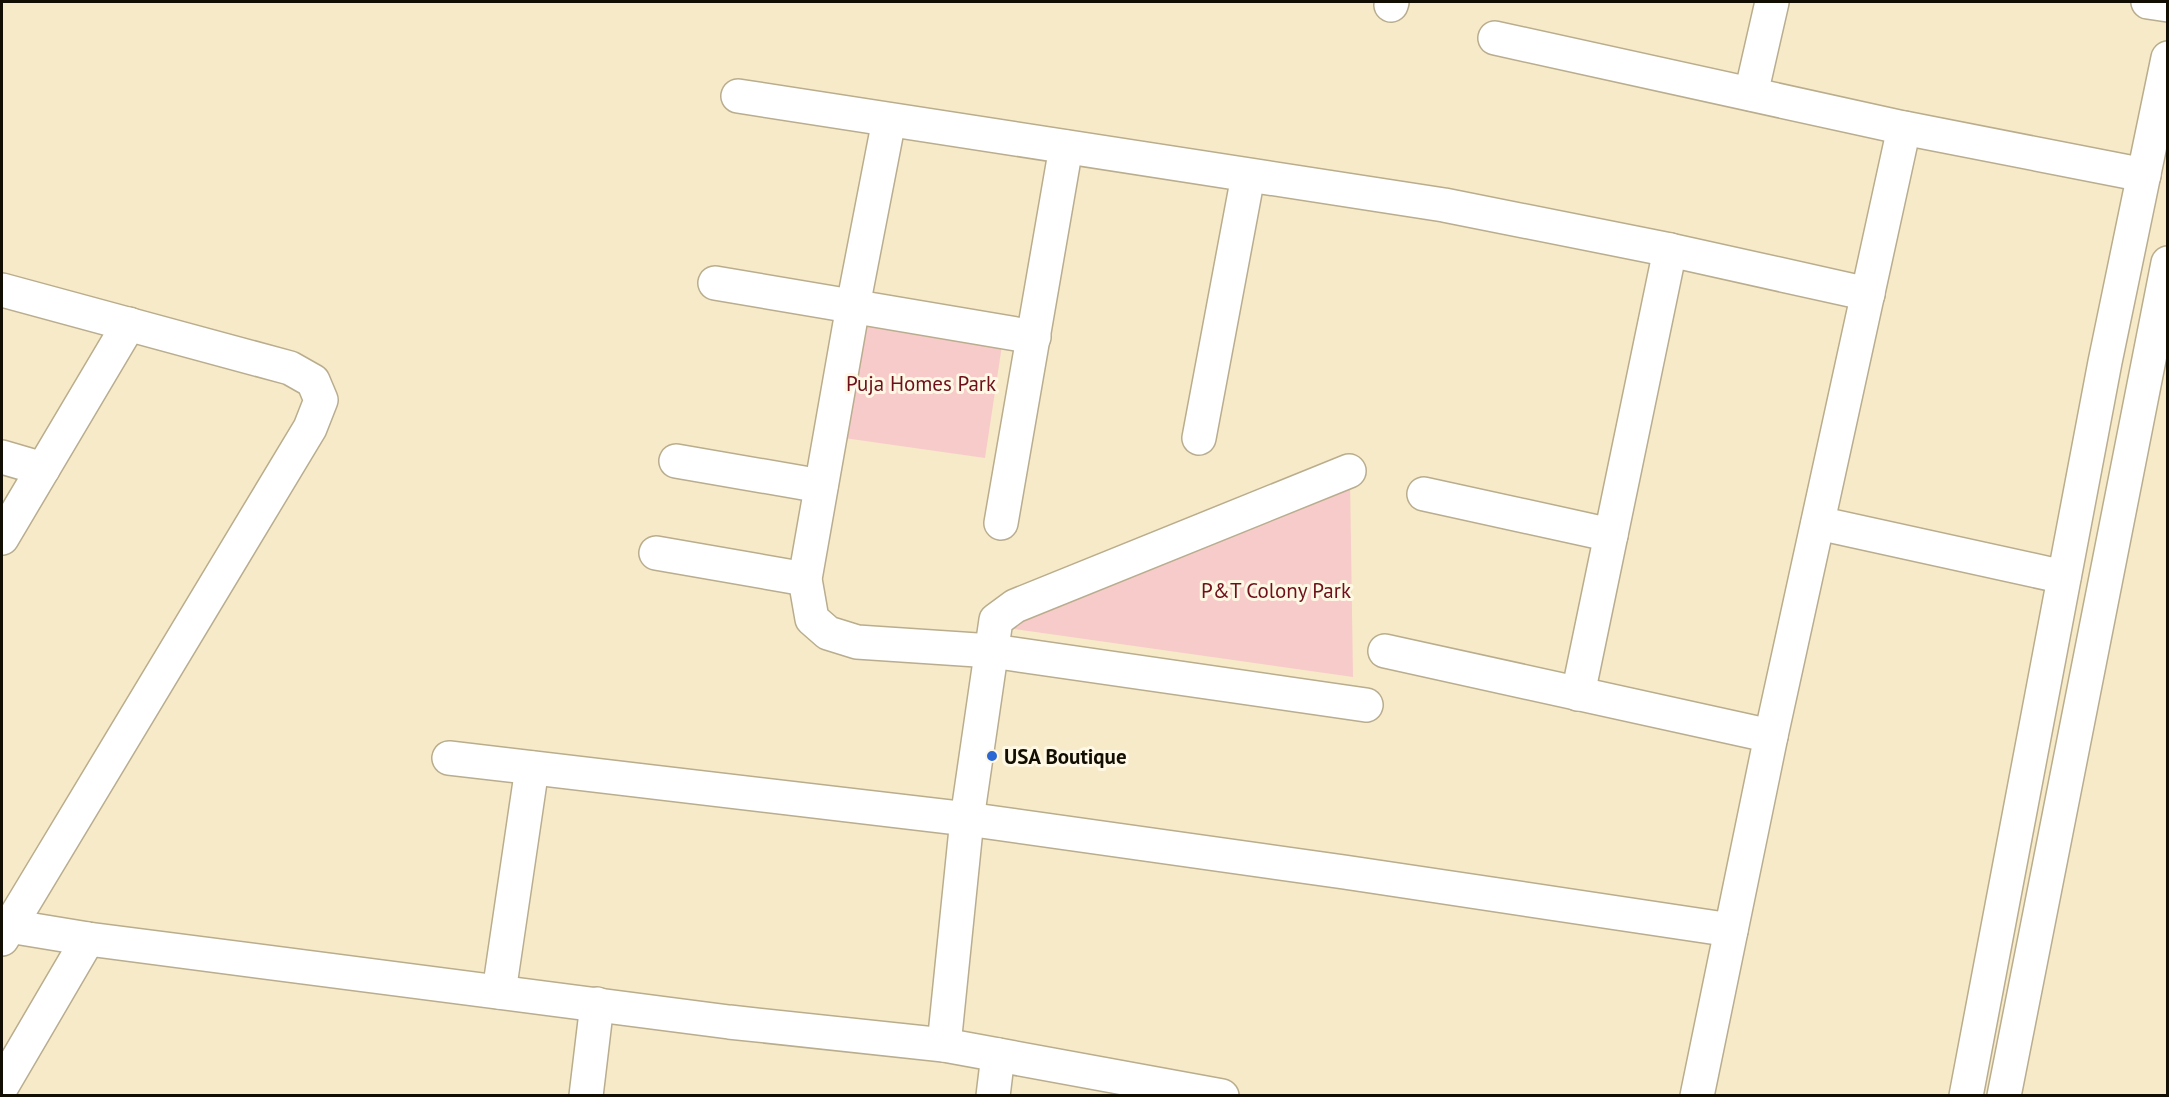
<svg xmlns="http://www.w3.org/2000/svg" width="2169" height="1097" font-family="'PT Sans',sans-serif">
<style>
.green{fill:#f7cbca}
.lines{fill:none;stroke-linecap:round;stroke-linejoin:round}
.minor-casing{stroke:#b9ad8e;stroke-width:36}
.minor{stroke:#fff;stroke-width:33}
.poi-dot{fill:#2c67d4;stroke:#fff8e4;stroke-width:2}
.labels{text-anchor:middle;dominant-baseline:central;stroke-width:6;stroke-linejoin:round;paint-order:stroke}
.park-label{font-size:21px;fill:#6d101c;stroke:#fff8e4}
.poi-label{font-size:21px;font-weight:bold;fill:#120e04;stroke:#fff8e4;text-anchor:start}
</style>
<rect width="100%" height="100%" fill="#f7eac9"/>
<g class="green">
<path d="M853,306l151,26 -19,126 -155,-22z"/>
<path d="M1350,479l3,198 -346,-49 2,-10z"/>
</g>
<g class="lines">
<g class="minor-casing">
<g id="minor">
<path d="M2148,2l20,3"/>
<path d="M1391,5l1,-3"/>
<path d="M1495,38l409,90 240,47"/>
<path d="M1751,94l21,-92"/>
<path d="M738,96l706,109 226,45 198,44"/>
<path d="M889,120l-36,186 -48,273 7,40 16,14 29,9 135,9 374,54"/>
<path d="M715,283l319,54"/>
<path d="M2,290l288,78 23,13 8,19 -11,28 -308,511"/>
<path d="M1199,438l49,-262"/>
<path d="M2,457l41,12"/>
<path d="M676,461l145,25"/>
<path d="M1424,494l187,41"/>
<path d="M1001,523l65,-376"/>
<path d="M1818,523l246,54"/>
<path d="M2,538l127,-214"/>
<path d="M656,553l149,26"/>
<path d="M1385,651l386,85"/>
<path d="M1578,694l92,-444"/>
<path d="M449,758l518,61 377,53 387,58"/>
<path d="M9,926l79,13 641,83 215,23 278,51"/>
<path d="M499,992l33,-224"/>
<path d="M944,1045l23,-226 29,-199 19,-14 334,-135"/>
<path d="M2,1086l86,-147"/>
<path d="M586,1096l11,-92"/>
<path d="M993,1096l5,-41"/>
<path d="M1697,1096l74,-360 133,-608"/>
<path d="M1966,1096l139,-734 63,-304"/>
<path d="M2004,1096l164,-833"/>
</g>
</g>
<use href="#minor" class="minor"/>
</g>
<circle class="poi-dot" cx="992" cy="756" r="6"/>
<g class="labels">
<g class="park-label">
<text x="921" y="383">Puja Homes Park</text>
<text x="1276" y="590">P&amp;T Colony Park</text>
</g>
<g class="poi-label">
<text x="1004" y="756">USA Boutique</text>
</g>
</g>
<rect width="2169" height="1097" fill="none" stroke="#120e04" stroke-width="6"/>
</svg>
